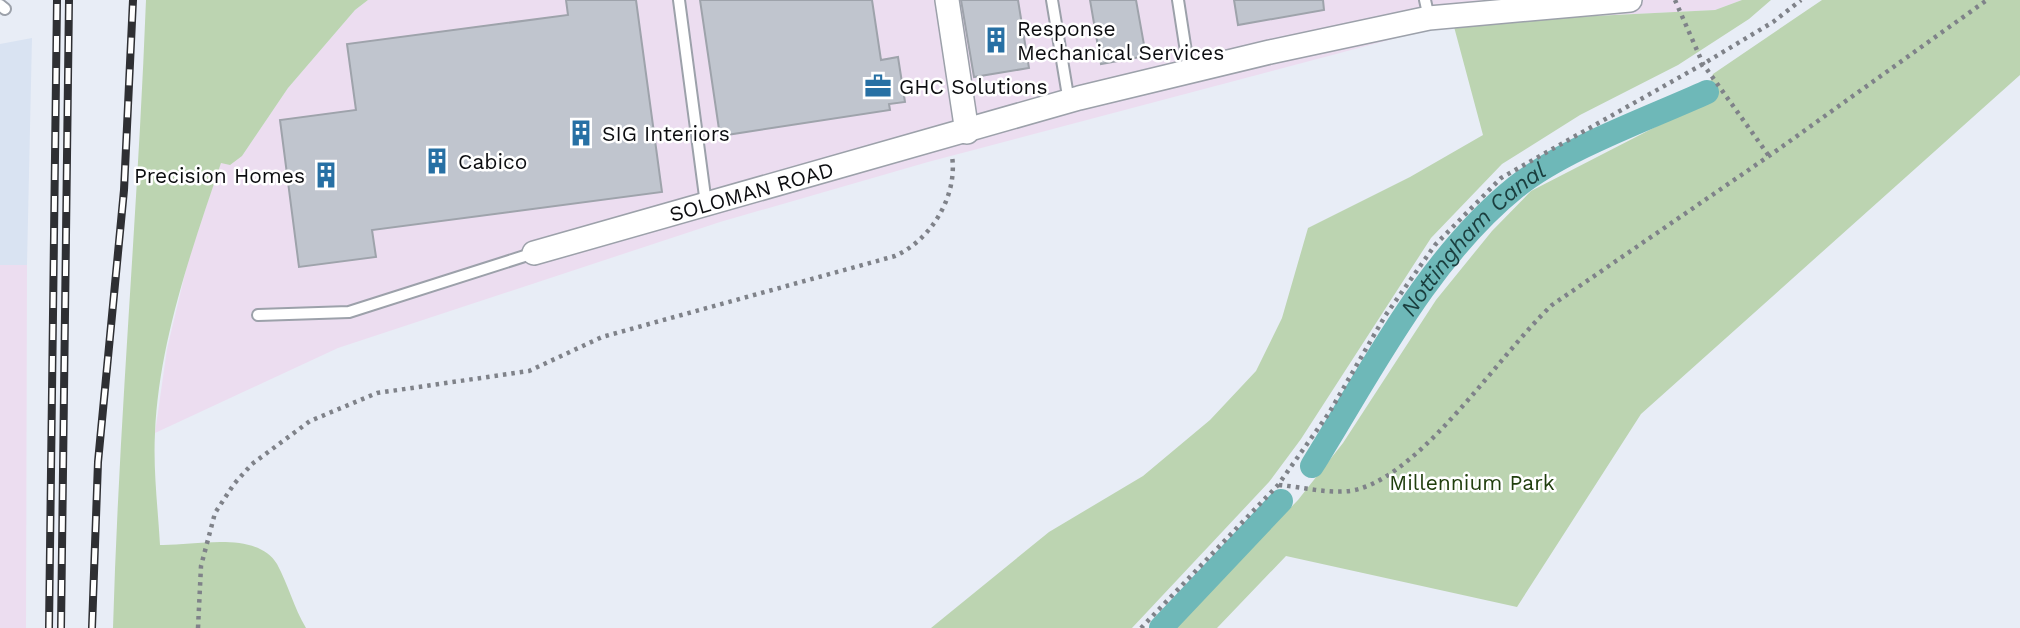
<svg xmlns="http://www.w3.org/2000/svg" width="2020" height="628" font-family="'Work Sans',sans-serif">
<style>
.built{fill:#d9e3f2}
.industrial{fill:#ecddf0}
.green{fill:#bcd4b1}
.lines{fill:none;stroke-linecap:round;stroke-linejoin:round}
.canal{stroke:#6eb8b8;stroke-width:24}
.building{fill:#c0c5ce;stroke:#9ea3ab;stroke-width:2}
.service-casing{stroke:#9ca1aa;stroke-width:14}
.minor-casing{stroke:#9ca1aa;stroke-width:26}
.path{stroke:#7f8289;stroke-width:4.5;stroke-dasharray:3.5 5;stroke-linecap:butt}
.service{stroke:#fff;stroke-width:10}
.minor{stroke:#fff;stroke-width:23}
.rail-casing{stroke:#2e2f33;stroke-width:8}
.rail{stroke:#fff;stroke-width:5;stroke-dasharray:16;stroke-linecap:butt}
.labels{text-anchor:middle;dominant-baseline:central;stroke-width:5;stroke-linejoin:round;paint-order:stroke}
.poi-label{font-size:21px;fill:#0c0d10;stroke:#fff;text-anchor:start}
.street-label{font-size:21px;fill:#0c0d10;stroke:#fff}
.park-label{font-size:21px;fill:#203e0d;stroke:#fff}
.water-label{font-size:23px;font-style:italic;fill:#1a3e3e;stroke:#fff}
</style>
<rect width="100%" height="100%" fill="#e8edf6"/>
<path class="built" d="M32,38l-5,227h-27v-221z"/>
<g class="industrial">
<path d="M368,0h1374l-27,10 -262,13 -525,139 -208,60 -382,126 -183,85 12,-84 21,-88 33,-99 21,-6 46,-68 67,-78z"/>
<path d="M0,265h27l-1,363h-26z"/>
</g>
<g class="green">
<path d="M146,0h222l-13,10 -67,78 -46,68 -12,9 -9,-2c-29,86 -62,178 -66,270 -2,37 3,76 5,112 34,1 97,-15 117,19 11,20 17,44 29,64h-193c6,-210 25,-418 33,-628z"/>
<path d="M1742,0h29l-22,19 -71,46 -98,50 -78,49 -71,74 -130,201 -32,43 -137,146h-201l118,-96 94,-56 67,-56 46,-49 26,-53 26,-90 102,-51 73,-42 -30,-112 262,-13z"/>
<path d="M1822,0h198v75l-379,339 -124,193 -231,-51 -69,72h-44l125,-128 45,-57 93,-143 56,-69 39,-40 171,-88 11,-29z"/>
</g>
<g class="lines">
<g class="canal">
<path id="s1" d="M1312,466c60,-96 115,-207 204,-279 47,-38 134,-69 191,-95"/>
<path d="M1161,628l120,-127"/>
</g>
</g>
<g class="building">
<path d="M566,0h70l26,192 -290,38 4,27 -77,10 -19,-147 76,-10 -9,-66 221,-29z"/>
<path d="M700,0h172l9,60 17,-3 7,45 -16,2 1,6 -170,26z"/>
<path d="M961,0h57l11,68 -55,9z"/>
<path d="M1090,0h46l10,56 -45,8z"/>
<path d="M1234,0h89l1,10 -86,15z"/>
</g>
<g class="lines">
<g class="service-casing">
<g id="service">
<path d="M679,0l27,204"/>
<path d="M1052,0l17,102"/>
<path d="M1178,0l11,71"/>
<path d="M1425,0l4,18"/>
<path d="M0,5l5,4"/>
<path d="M258,315l91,-3 185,-59"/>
</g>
</g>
<g class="minor-casing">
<g id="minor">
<path d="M947,0l20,132"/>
<path id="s2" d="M534,253l545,-155 191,-46 159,-34 201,-18"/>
</g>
</g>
<g class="path">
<path d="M1675,0l28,64 66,92"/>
<path d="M1279,485c24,2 57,11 80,4 67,-20 140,-134 193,-184l217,-149 218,-156"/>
<path d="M198,628l3,-62 14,-53 19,-29 18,-20 58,-43 67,-28 152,-22 73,-34 293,-81c36,-16 63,-60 57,-100"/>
<path d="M1141,628l137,-143 51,-72 56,-97 50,-71 66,-67 202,-114 70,-42 28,-22"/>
</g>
<use href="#service" class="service"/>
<use href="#minor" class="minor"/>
<g class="rail-casing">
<g id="rail">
<path d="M49,628l8,-628"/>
<path d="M61,628l8,-628"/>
<path d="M92,628l6,-166 26,-272 9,-190"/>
</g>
</g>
<use href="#rail" class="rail"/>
</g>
<defs>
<g id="building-bare" transform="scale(2.1)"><path d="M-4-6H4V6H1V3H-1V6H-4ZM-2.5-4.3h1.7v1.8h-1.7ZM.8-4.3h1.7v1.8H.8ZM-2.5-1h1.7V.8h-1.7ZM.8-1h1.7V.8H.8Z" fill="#2770a4" stroke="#fff" stroke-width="2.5" paint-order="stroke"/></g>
<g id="office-bare" transform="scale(2.1)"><path d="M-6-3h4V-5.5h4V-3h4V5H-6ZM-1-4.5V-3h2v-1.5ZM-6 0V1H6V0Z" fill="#2770a4" stroke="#fff" stroke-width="2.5" paint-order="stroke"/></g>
</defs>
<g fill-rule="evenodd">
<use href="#building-bare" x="996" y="40"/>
<use href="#office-bare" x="878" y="86"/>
<use href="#building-bare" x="581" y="133"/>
<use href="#building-bare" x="437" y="161"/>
<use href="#building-bare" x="326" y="175"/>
</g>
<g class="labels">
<g class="poi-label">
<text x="1017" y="28">Response<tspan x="1017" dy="24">Mechanical Services</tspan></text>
<text x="899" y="86">GHC Solutions</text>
<text x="602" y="133">SIG Interiors</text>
<text x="458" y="161">Cabico</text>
<text x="305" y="175" text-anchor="end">Precision Homes</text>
</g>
<g class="street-label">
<text stroke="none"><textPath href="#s2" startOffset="226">SOLOMAN ROAD</textPath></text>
</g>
<g class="park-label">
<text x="1472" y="482">Millennium Park</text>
</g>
<g class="water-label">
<text stroke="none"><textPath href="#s1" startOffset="280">Nottingham Canal</textPath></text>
</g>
</g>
</svg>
